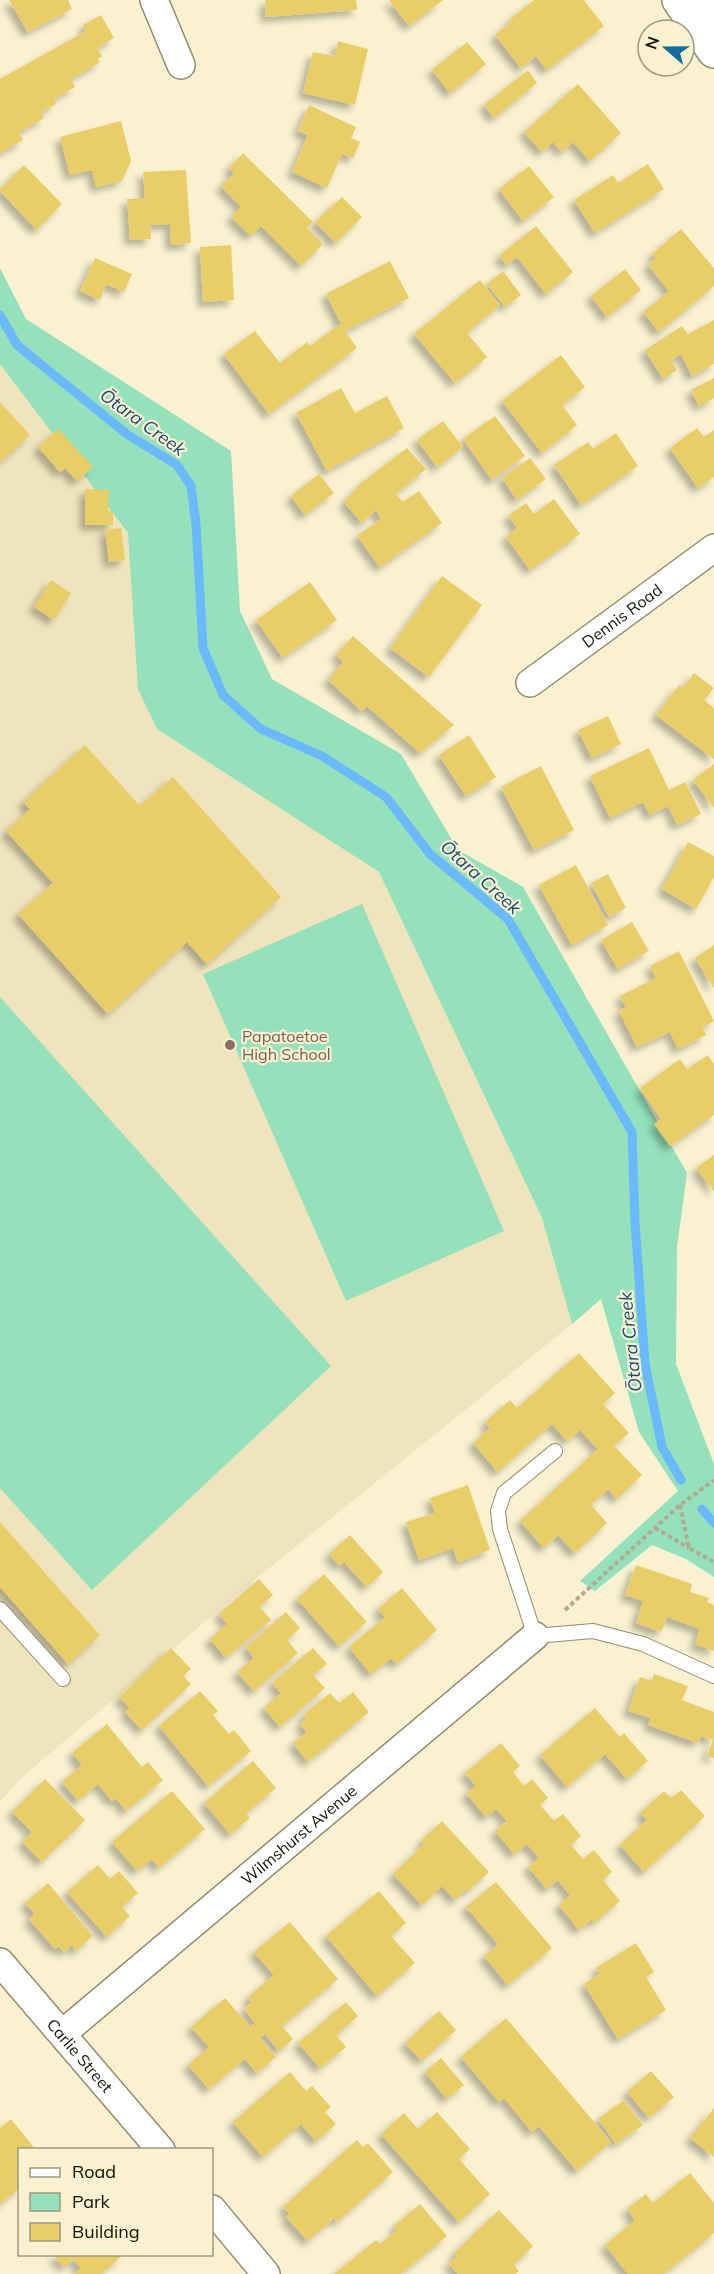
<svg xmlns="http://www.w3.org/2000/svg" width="714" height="2274" font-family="Mulish,sans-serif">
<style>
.built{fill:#efe4bc}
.green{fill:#94e1bb}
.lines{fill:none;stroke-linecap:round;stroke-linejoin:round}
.stream{stroke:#6ab8fd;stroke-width:9}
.building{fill:#e9ce68;filter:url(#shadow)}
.lane-casing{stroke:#948c6e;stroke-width:16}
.street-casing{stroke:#948c6e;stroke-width:30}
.secondary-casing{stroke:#948c6e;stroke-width:36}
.path{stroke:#b0aa90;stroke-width:4;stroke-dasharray:4.5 3;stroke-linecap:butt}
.lane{stroke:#fff;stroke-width:14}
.street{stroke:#fff;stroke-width:27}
.secondary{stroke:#fff;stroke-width:33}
.education-dot{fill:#8d6e63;stroke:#f9f1d0;stroke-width:2}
.labels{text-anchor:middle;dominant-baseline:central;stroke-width:4.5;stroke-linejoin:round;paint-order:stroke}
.street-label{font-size:16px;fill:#161308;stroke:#f9f1d0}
.education-label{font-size:16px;fill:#785e54;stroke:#f9f1d0;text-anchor:start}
.water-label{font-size:18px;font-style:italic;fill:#144d79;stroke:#f9f1d0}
</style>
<defs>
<filter id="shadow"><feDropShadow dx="-5.5" dy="5.5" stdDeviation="3" flood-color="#0004"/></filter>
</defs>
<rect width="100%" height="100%" fill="#f9f1d0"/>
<path class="built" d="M0,342l123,138 34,249 222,143 163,346 30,106 -325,262 -227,193 -20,23z"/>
<g class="green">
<path d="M0,268l26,51 205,132 9,160 32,68 129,75 57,96 65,37 164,286 -10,74 -1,117 38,100v113l-28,-18 -34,-14 -57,46 -15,-10 98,-90 -39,-59 -38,-133 -29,25 -30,-106 -163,-346 -222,-143 -19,-40 -10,-156 -128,-169z"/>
<path d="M362,904l142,327 -158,70 -143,-327z"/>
<path d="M0,997l331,369 -239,224 -92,-102z"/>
</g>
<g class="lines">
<g class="stream">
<path d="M0,315l17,30 111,90 49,30 14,21 5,38 7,124 20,47 38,34 61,27 64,41 44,57 78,65 124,213 3,90 10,142 17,83 19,33"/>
<path d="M702,1509l12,14"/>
</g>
</g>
<g class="building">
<path d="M9,0h59l4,9 -44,23z"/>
<path d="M265,0h91l1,10 -91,7z"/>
<path d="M389,0h54l-34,26z"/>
<path d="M534,0h50l20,26 -57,44 -11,-14 -15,12 -26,-33 16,-13 -2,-2z"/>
<path d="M101,15l13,23 -17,10 5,8 -4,3 2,3 -29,17 4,8 -21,12 2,5 -15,8 3,6 -25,14 4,8 -23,13v-74l86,-48 -3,-6z"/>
<path d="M338,41l30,8 -13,56 -52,-12 10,-41 22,4z"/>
<path d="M467,42l19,22 -36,29 -18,-23z"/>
<path d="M528,70l9,13 -43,35 -10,-13z"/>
<path d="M578,84l43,49 -31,28 -17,-19 -11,10 -9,-10 -11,10 -18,-20z"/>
<path d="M309,105l47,22 -5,11 9,4 -7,16 -11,-4 -15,34 -35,-16 16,-37 -10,-4z"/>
<path d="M121,121l10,40 -9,20 -26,6 -4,-17 -22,5 -10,-38z"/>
<path d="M243,153l70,69 -6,6 16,16 -22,22 -40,-40 -10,10 -20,-19 10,-10 -20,-21 13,-13 -5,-5z"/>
<path d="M648,164l16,25 -69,44 -21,-33 39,-25 5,8z"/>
<path d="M24,165l38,39 -25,26 -37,-39v-2z"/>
<path d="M529,166l25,31 -31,24 -24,-32z"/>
<path d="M186,170l5,73 -20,2 -1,-21 -20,1 1,14 -21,1 -3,-41 18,-1 -2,-26z"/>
<path d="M342,197l20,20 -26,26 -21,-21z"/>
<path d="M536,226l37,46 -27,22 -29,-37 -10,8 -8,-9z"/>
<path d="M681,229l33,39v18l-55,46 -16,-20 26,-21 -21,-26 8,-7 -4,-4z"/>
<path d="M231,245l3,55 -31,2 -3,-55z"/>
<path d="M95,258l37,16 -8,18 -18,-8 -6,16 -20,-9z"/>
<path d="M390,261l19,37 -64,33 -19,-37z"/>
<path d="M625,269l16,21 -34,27 -16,-21z"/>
<path d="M503,271l18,24 -16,12 -18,-23z"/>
<path d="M480,280l20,25 -33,28 20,24 -32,26 -41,-49z"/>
<path d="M714,320v44l-22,12 -11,-22 -10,6 6,10 -14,9 -18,-29 37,-24 6,8z"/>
<path d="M340,324l17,24 -88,66 -45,-60 31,-23 25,32 27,-21 3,4z"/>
<path d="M561,355l24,32 -23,18 15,20 -35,28 -40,-52z"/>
<path d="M714,378v20l-15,8 -8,-16z"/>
<path d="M341,388l14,25 32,-17 17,32 -77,43 -31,-58z"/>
<path d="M0,402l30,33 -30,27z"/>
<path d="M495,416l30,40 -33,24 -29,-41z"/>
<path d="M443,421l20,26 -26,20 -20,-27z"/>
<path d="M697,428l7,9 10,-7v47l-16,11 -28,-40z"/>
<path d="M58,429l35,38 -16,14 -12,-13 -5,4 -22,-25z"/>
<path d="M616,433l22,33 -57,39 -27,-40 34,-23 5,7z"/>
<path d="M407,448l19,21 -30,25 7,8 16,-11 23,32 -62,44 -23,-31 24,-17 -5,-9 -14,13 -18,-21 16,-18z"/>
<path d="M530,458l16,21 -29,21 -15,-22z"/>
<path d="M319,474l15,19 -29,22 -14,-19z"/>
<path d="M85,489l24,1 -1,21h5v14h-28z"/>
<path d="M554,499l26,35 -50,36 -24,-33 11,-9 -9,-12 18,-13 8,11z"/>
<path d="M121,528l4,32 -16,2 -4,-32z"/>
<path d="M442,576l40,29 -53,72 -39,-29z"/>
<path d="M51,580l20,13 -17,27 -20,-13z"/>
<path d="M310,582l27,38 -54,38 -27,-38z"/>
<path d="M353,636l101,89 -34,28 -53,-47 -5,5 -34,-31 15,-18 -7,-7z"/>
<path d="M694,673l20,15 -10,12 10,8v51l-58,-44 23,-30 4,3z"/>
<path d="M608,716l13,28 -29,14 -14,-28z"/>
<path d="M469,735l27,42 -30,19 -27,-41z"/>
<path d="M85,745l55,61 33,-29 108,120 -74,67 -20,-22 -79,72 -90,-100 35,-31 -47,-52 24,-22 -7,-7z"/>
<path d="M649,748l20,42 16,-8 16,32 -24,11 -9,-19 -18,9 -7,-13 -33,16 -20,-42z"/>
<path d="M714,764v44l-21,-28z"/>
<path d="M541,766l33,64 -40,20 -33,-63z"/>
<path d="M688,842l26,14v21l-18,32 -34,-20z"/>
<path d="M576,865l32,60 -36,20 -33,-60z"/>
<path d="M608,874l18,34 -17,9 -18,-34z"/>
<path d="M632,922l17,29 -31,18 -17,-29z"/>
<path d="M714,945v43l-19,-30z"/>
<path d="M679,951l35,70 -12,6 4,8 -28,14 -8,-17 -33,15 -18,-36 7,-4 -6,-11 36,-18 -6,-12z"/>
<path d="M708,1055l6,9v51l-44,31 -16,-22 7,-5 -21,-31 40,-29 7,10z"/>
<path d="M714,1155v36l-18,-23z"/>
<path d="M579,1353l36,40 -12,11 26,29 -15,13 28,29 -25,24 -9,-10 -17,16 16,18 -32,30 -17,-18 -14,13 -24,-27 78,-72 -18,-19 -13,11 -15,-17 -54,48 -25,-29 17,-15 -5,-6 25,-22 7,8z"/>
<path d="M468,1485l22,65 -32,12 -5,-14 -34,12 -13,-38 29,-9 -5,-15z"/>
<path d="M0,1522l100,113 -32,29 -68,-77z"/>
<path d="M350,1535l33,37 -16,15 -23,-25 -4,4 -11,-12z"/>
<path d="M636,1565l56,19 -2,8 19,6 -2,4 7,3v46l-19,-7 5,-15 -33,-12 -6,15 -25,-9 7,-22 -18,-6z"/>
<path d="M324,1574l43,48 -28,24 -42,-47z"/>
<path d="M259,1579l14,16 -13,12 11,13 -45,38 -16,-19 17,-15 -8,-10z"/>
<path d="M402,1588l35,42 -40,34 -6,-6 -20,16 -22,-27 36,-30 -7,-8z"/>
<path d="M286,1612l14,16 -13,12 11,13 -44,38 -17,-19 17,-14 -8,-11z"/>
<path d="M171,1648l20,21 -8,7 8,8 -49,46 -17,-18 5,-4 -11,-11z"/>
<path d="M313,1648l14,16 -14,11 12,13 -45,39 -16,-19 17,-15 -9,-10z"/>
<path d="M654,1674l34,12 -6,14 32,12v46l-7,-2 6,-16 -12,-4 -3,7 -50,-18 3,-7 -23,-7 12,-34 12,4z"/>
<path d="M200,1691l18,20 -5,4 16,19 5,-4 17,21 -43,35 -49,-60z"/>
<path d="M353,1692l16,20 -61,50 -15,-19 14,-11 -7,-8 6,-5 -3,-4 27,-22 9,10z"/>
<path d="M595,1708l25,29 4,-4 24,28 -21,18 -22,-25 -38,33 -27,-32z"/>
<path d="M107,1724l35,43 6,-5 15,18 -37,31 -10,-13 -4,3 -14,-17 -20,17 -16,-19 20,-17 -10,-12z"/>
<path d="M501,1743l19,23 -7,6 11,14 8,-7 16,19 -8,7 14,16 9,-7 18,22 -10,9 12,14 11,-9 18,22 -9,8 17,21 -26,22 -2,-4 -13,11 -20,-25 11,-10 -12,-15 -11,9 -19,-22 11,-9 -12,-14 -13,10 -19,-23 12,-10 -11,-12 -10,8 -20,-24 10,-7 -11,-13z"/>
<path d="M253,1761l23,27 -30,25 4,5 -20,16 -26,-31z"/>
<path d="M45,1779l40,41 -43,42 -20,-20 10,-10 -20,-20z"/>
<path d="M681,1790l24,26 -61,56 -24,-27 27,-25 -7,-7 24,-22 7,7z"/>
<path d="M172,1791l33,38 -46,39 -7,-9 -15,12 -25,-29z"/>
<path d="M442,1821l47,51 -21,19 -2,-2 -11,11 -13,-14 -20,19 -29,-31 31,-30 -3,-3z"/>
<path d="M98,1865l12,14 9,-8 19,22 -16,14 8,9 -23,21 -40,-45z"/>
<path d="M496,1882l56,66 -44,37 -24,-29 14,-12 -32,-37z"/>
<path d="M48,1883l45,53 -17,15 -4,-6 -8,7 -5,-6 -4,3 -26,-30 6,-5 -10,-11z"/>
<path d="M379,1891l27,32 -15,13 24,27 -38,33 -51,-60z"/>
<path d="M290,1922l48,57 -56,47 11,13 -14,12 -14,-17 -5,4 16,19 -19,16 -12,-14 -36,30 -21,-24 21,-18 -18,-20 34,-29 25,29 5,-4 -11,-14 8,-7 -4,-5 26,-22 -20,-23z"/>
<path d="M636,1943l18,29 -8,5 20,33 -48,29 -34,-55 16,-10 -4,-6z"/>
<path d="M346,2002l12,14 -22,19 10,12 -26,21 -22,-25z"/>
<path d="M439,2011l17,19 -34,31 -17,-18z"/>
<path d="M506,2018l105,124 -34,29 -38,-45 -7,6 -28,-34 -5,4 -38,-45z"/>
<path d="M441,2058l23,27 -17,14 -22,-27z"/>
<path d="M651,2071l23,26 -25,21 -22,-26z"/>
<path d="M290,2072l16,19 6,-5 19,21 -6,5 11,12 -20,17 -15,-17 -38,33 -30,-35z"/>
<path d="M624,2100l19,25 -27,19 -18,-25z"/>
<path d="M714,2108v49l-24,-19z"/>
<path d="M437,2112l33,37 -11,10 31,35 -31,28 -78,-88 23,-21 14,16z"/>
<path d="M11,2119l25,31h-16v38l-20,16v-76z"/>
<path d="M357,2140l6,7 5,-4 25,29 -56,50 -3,-4 -26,23 -22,-24 4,-3 -7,-7z"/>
<path d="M690,2173l24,30v30l-50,41h-36l-23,-29 30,-25 -8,-11 19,-15 7,9z"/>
<path d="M420,2204l27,32 -46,38h-67l42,-34 4,4 17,-14 -3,-4z"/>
<path d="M499,2210l34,36 -19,19 5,6 -3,3h-58l-9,-10 8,-8 -3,-3z"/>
<path d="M53,2254h71l-23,20h-27l7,-6 -8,-9 -9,8z"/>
</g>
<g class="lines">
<g class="lane-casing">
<g id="lane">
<path d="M555,1451l-51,42 -6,18 2,18 35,107 58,-5 50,13 71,32"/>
<path d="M0,1609l63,70"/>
</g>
</g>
<g class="street-casing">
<g id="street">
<path d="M154,0l27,65"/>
<path d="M693,22l21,-17"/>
<path id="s1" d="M530,683l184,-135"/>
<path id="s2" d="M0,1962l161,188"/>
<path id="s3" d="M63,2033l472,-397"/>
<path d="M212,2209l54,65"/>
</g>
</g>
<g class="secondary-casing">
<path id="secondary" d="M679,0l35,51"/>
</g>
<g class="path">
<path d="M680,1505l9,43 25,14"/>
<path d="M655,1528l34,20"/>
<path d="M565,1610l115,-105 34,-25"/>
</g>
<use href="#lane" class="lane"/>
<use href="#street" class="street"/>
<use href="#secondary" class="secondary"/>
</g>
<circle class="education-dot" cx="230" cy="1045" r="6"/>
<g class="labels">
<g class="street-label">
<text stroke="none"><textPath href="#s1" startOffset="114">Dennis Road</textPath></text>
<text stroke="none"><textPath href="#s3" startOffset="308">Wilmshurst Avenue</textPath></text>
<text stroke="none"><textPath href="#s2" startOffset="123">Carlie Street</textPath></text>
</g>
<g class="education-label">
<text x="242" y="1036">Papatoetoe<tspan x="242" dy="18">High School</tspan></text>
</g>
<g class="water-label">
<text transform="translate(143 422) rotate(36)">Ōtara Creek</text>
<text transform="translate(481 877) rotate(42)">Ōtara Creek</text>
<text transform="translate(630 1342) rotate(-96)">Ōtara Creek</text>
</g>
</g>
<rect x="18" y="2148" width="195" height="108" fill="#f9f1d0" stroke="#9e9880" stroke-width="1.5"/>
<rect x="30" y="2168" width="30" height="9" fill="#ffffff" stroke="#9e9880" stroke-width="1.5"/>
<text x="72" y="2178" font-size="18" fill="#161308">Road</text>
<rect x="30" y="2193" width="30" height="18" fill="#94e1bb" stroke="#9e9880" stroke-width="1.5"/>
<text x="72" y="2208" font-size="18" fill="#161308">Park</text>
<rect x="30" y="2223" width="30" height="18" fill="#e9ce68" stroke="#9e9880" stroke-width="1.5"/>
<text x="72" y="2238" font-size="18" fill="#161308">Building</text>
<g transform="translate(666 48) rotate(290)"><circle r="28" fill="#f9f1d0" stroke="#9e9880" stroke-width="1.5"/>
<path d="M0-4.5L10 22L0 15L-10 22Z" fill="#136c9c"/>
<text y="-9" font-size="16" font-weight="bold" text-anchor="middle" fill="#161308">N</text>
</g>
</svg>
